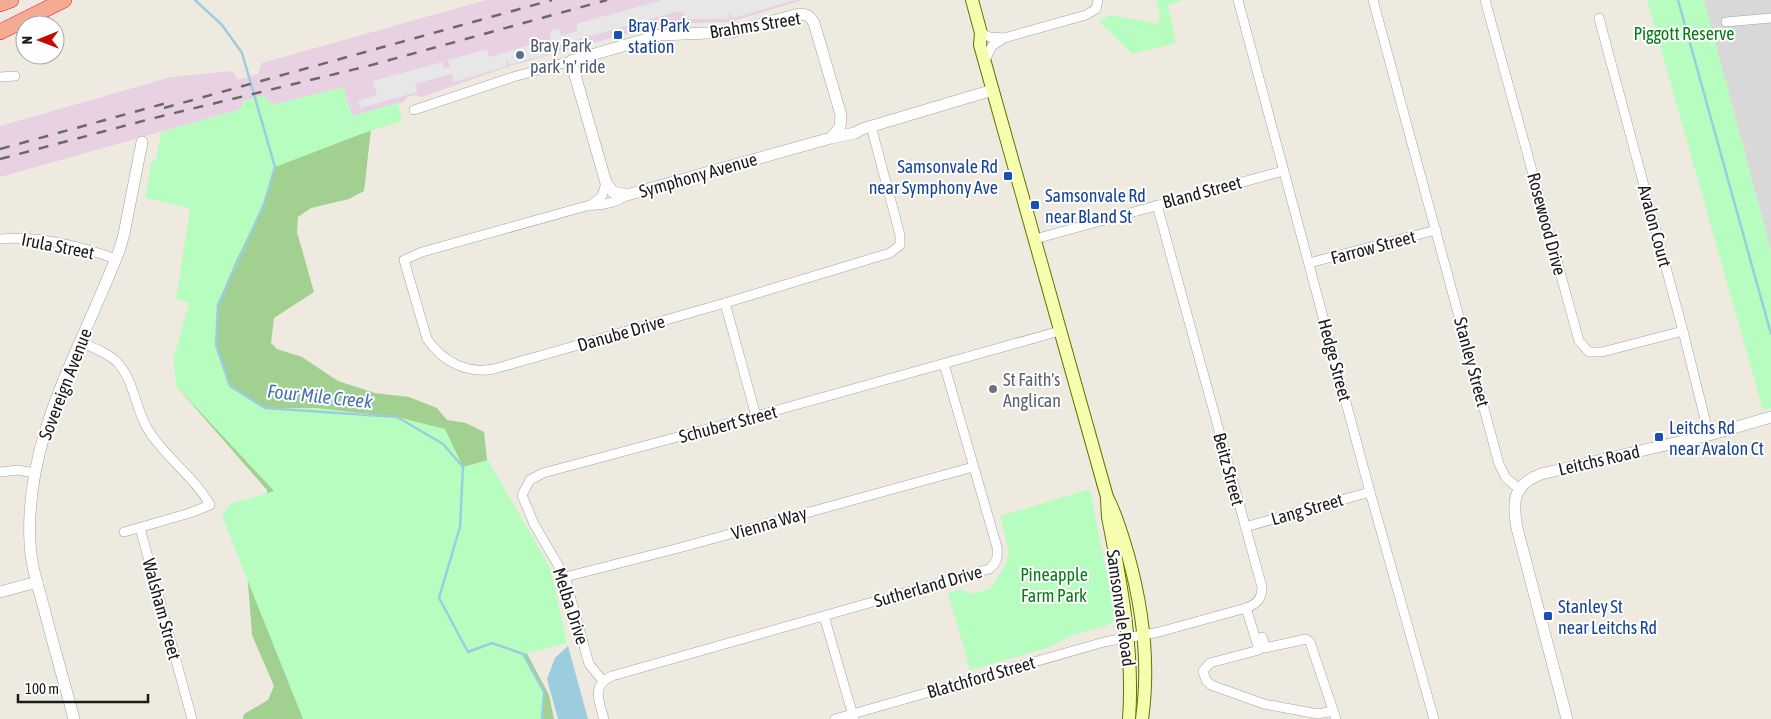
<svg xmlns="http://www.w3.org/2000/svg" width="1771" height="719" font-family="'Asap Condensed',sans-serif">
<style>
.residential{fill:#d9d8d8}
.industrial{fill:#e7d1e2}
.forest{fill:#a1d091}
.park{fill:#b8fdc0}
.parking{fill:#e7e7e7}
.water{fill:#9ccddf}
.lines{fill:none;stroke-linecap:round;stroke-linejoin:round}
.stream{stroke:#9ccddf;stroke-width:2.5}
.minor-casing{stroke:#a2a2a2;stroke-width:10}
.tertiary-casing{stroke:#a2a2a2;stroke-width:12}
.secondary-casing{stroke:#627400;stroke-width:14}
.trunk-casing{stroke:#e01854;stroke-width:16}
.minor{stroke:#fff;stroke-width:9}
.tertiary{stroke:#fff;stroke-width:11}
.secondary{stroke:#f6fdae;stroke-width:12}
.trunk{stroke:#f5ab92;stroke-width:15}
.rail{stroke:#696969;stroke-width:2.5;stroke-dasharray:10 10;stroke-linecap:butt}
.transit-dot{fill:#1a4fb4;stroke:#fff;stroke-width:2}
.service-dot{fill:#5c6f8a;stroke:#fff;stroke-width:2}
.worship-dot{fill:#6b7280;stroke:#fff;stroke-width:2}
.labels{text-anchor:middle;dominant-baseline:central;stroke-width:4;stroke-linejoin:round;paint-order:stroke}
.transit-label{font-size:18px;fill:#164399;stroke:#fff;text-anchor:start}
.street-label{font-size:18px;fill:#1b1b1b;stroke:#fff}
.park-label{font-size:18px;fill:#047e14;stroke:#fff}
.service-label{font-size:18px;fill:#4e5e75;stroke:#fff;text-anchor:start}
.worship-label{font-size:18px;fill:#5b616d;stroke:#fff;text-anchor:start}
.water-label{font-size:19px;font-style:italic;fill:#4374b0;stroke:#fff}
</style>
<rect width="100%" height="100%" fill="#eeeae0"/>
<path class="residential" d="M1704,0h67v251l-61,-227z"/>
<path class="industrial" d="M486,0h317l-73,22 -68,2 -152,42 -88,31 -7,-2 -7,2 -5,5 -51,14 -9,-29 -67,17 -7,-2 -26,2 -5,6 -238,67v-51l171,-49 61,-6 6,9 20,-6 4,-11z"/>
<path class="forest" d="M257,114l96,10 19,-4 -8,71 -15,8 -38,9 -13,9 -1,15 17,60 -40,26 -3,25 6,6 25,8 36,24 37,12 34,4 28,11 10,12 19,3 18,9 4,36 36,180 25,47 5,24h-311l1,-5 24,-14 6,-14 -22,-51 -6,-78 21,-54v-13l-89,-102 -2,-18 31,-139z"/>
<g class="park">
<path d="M1156,0h28l-16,5 8,38 -44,11 -33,-33 11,-6 48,9 2,-7z"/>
<path d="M1647,0h57l67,251v157l-8,2z"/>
<path d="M343,87l9,29 46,-13 4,18 -38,12 -89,34 -11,37 -30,61 -16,40 -2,40 14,41 35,22h51l81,9 48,12 18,38 25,-7 62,107 17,76 -44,11 21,38 -2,27h-239l-81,-203 8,-12 44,-13 -97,-104 -4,-27 16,-57 -13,-4 14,-91 -45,-10 7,-38h4l5,-28 77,-22 5,-6 -1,-3 23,-6 4,7 7,2z"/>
<path d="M1090,489l24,122 -2,12 -4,2 -38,11 -20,11 -80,23 -22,-77 14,-4 8,5 20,-5 15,-23 4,-15 -9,-35z"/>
</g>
<path class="parking" d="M662,0h134l-63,18 -4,-7v8h-45v-7h-8l-125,35 2,6 -44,12 -2,-6h-1l1,7 -53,16 -2,-8 -37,10 2,8 -57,16 -2,-7 19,-6 -4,-14 69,-19 2,7 6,-2 -2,-7 39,-11 2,8 62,-18 -1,-8 9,-2 2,7 17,-5 -2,-7z"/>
<path class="water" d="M568,646l20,73h-30l-11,-40 8,-21z"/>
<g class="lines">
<g class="stream">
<path d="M195,0l27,25 20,28 33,114 -11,37 -46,101 -2,40 14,41 35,22 132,9 46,27 20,23 -3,60 -21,71 29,54 24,-9 31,11 21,38 -2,27"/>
<path d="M1678,0l93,334"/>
</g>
<g class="minor-casing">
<g id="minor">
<path d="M1238,0l132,492 64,227"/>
<path d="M1373,0l126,464 7,14 13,11"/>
<path d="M1485,0l94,341 10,11h13l81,-21"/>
<path d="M1599,18l84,313 26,104"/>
<path d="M1726,22l45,-4"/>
<path d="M981,33l9,4 14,1 82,-23 10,-6 2,-9"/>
<path d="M985,60l7,-14 12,-8"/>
<path d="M0,77l15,-1"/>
<path d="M414,110l99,-33 58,-16"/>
<path d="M627,195c-10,7 -24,11 -37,10l-168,47 -18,8 23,79c16,23 40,35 67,30l231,-66 165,-50 10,-8v-10l-29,-109"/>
<path d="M591,205l11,-9 4,-13"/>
<path d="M0,239c39,-4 80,7 116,20"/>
<path d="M1035,239l248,-68"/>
<path d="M1309,263l127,-33"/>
<path d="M725,303l31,113"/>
<path d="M80,342c12,5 28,11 37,20 17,19 18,44 30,66 17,29 47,48 63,77l-20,8 -66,19"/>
<path d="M0,472l18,-2 16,3"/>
<path d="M1245,527l125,-35"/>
<path d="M140,528l52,191"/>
<path d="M565,577l114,-29 294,-81"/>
<path d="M1246,608l13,42 -49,13 -7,8 3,9 5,5 53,19 54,10 15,-3"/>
<path d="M824,616l30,103"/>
<path d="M1262,637l3,11 41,-9 4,3 26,77"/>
<path d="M603,681l-14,-17 -24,-87 -31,-53 -12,-29 8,-15 13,-7 213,-57 304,-85"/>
<path d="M604,719c-5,-17 -13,-34 8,-43l377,-107c8,-6 9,-12 8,-22l-53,-183"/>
<path d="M835,719l269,-77 55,-10 87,-24c11,-4 16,-9 16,-21l-105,-382"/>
</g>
</g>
<g class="tertiary-casing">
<g id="tertiary">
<path d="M831,138l9,-11 1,-12 -27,-92c-4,-7 -7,-9 -15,-9l-67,18 -72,3 -89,26 35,122 7,9 14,3 204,-57 24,-5 7,-4 131,-39"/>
<path d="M0,592l37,-10"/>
<path d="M74,719c-9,-34 -19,-68 -28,-103 -6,-24 -15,-48 -16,-73 -6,-107 54,-199 90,-295l4,-14 18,-92"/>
<path d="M1567,719l-50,-191c-5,-27 -4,-43 24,-54l168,-39 62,-18"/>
</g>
</g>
<g class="secondary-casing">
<g id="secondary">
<path d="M972,0l9,33 -1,12 127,452c10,19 15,38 21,58 15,54 22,108 14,164"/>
<path d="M1107,500l1,17c13,66 26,134 21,202"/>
</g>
</g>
<g class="trunk-casing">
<g id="trunk">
<path d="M0,4l11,-4"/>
<path d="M0,32l64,-32"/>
</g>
</g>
<use href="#minor" class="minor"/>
<use href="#tertiary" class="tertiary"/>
<use href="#secondary" class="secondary"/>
<use href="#trunk" class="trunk"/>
<g class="rail">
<path d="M164,108l388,-108"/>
<path d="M0,149l170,-47"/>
<path d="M0,159l154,-41 214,-52 239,-66"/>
</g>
</g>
<g class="transit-dot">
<rect x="613" y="30" width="10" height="10" rx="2.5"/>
<rect x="1003" y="171" width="10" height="10" rx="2.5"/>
<rect x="1030" y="200" width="10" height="10" rx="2.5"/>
<rect x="1654" y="432" width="10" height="10" rx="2.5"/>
<rect x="1543" y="611" width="10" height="10" rx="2.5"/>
</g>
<circle class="service-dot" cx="520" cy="55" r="5"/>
<circle class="worship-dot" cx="993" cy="389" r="5"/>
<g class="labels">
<g class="transit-label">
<text x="628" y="25">Bray Park<tspan x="628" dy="21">station</tspan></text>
<text x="998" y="166" text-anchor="end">Samsonvale Rd<tspan x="998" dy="21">near Symphony Ave</tspan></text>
<text x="1045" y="195">Samsonvale Rd<tspan x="1045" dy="21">near Bland St</tspan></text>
<text x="1669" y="427">Leitchs Rd<tspan x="1669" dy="21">near Avalon Ct</tspan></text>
<text x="1558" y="606">Stanley St<tspan x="1558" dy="21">near Leitchs Rd</tspan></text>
</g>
<g class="street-label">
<text transform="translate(755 25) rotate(-9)">Brahms Street</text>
<text transform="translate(698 175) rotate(-16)">Symphony Avenue</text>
<text transform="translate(1202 192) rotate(-15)">Bland Street</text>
<text transform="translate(1547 224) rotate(75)">Rosewood Drive</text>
<text transform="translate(1655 226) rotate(75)">Avalon Court</text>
<text transform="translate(58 246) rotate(11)">Irula Street</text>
<text transform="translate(1373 247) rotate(-15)">Farrow Street</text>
<text transform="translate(621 333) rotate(-16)">Danube Drive</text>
<text transform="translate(1335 360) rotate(75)">Hedge Street</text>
<text transform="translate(1472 362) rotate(75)">Stanley Street</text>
<text transform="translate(65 384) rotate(-69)">Sovereign Avenue</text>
<text transform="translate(728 424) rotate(-15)">Schubert Street</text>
<text transform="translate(1599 460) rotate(-13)">Leitchs Road</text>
<text transform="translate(1229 469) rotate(75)">Beitz Street</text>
<text transform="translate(1307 509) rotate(-16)">Lang Street</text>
<text transform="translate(769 523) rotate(-16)">Vienna Way</text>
<text transform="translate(928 586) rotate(-16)">Sutherland Drive</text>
<text transform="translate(571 606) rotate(72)">Melba Drive</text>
<text transform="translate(1121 608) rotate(82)">Samsonvale Road</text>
<text transform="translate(162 609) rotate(75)">Walsham Street</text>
<text transform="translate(981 677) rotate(-16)">Blatchford Street</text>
</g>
<g class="park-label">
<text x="1684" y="33">Piggott Reserve</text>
<text x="1054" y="574">Pineapple<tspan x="1054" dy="21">Farm Park</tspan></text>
</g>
<g class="service-label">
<text x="530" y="45">Bray Park<tspan x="530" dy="21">park 'n' ride</tspan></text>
</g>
<g class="worship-label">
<text x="1003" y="379">St Faith's<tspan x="1003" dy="21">Anglican</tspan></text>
</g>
<g class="water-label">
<text transform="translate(320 396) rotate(6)">Four Mile Creek</text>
</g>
</g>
<g transform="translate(40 40) rotate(269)"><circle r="24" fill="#ffffff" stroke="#a4a4a4"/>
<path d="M0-4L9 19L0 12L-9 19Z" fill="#c60900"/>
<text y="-8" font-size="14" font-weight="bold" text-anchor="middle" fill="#1b1b1b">N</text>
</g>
<path d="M18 694v8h130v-8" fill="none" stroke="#1b1b1b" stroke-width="2.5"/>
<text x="25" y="694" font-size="15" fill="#1b1b1b" stroke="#ffffff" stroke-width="4" paint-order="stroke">100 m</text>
</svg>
